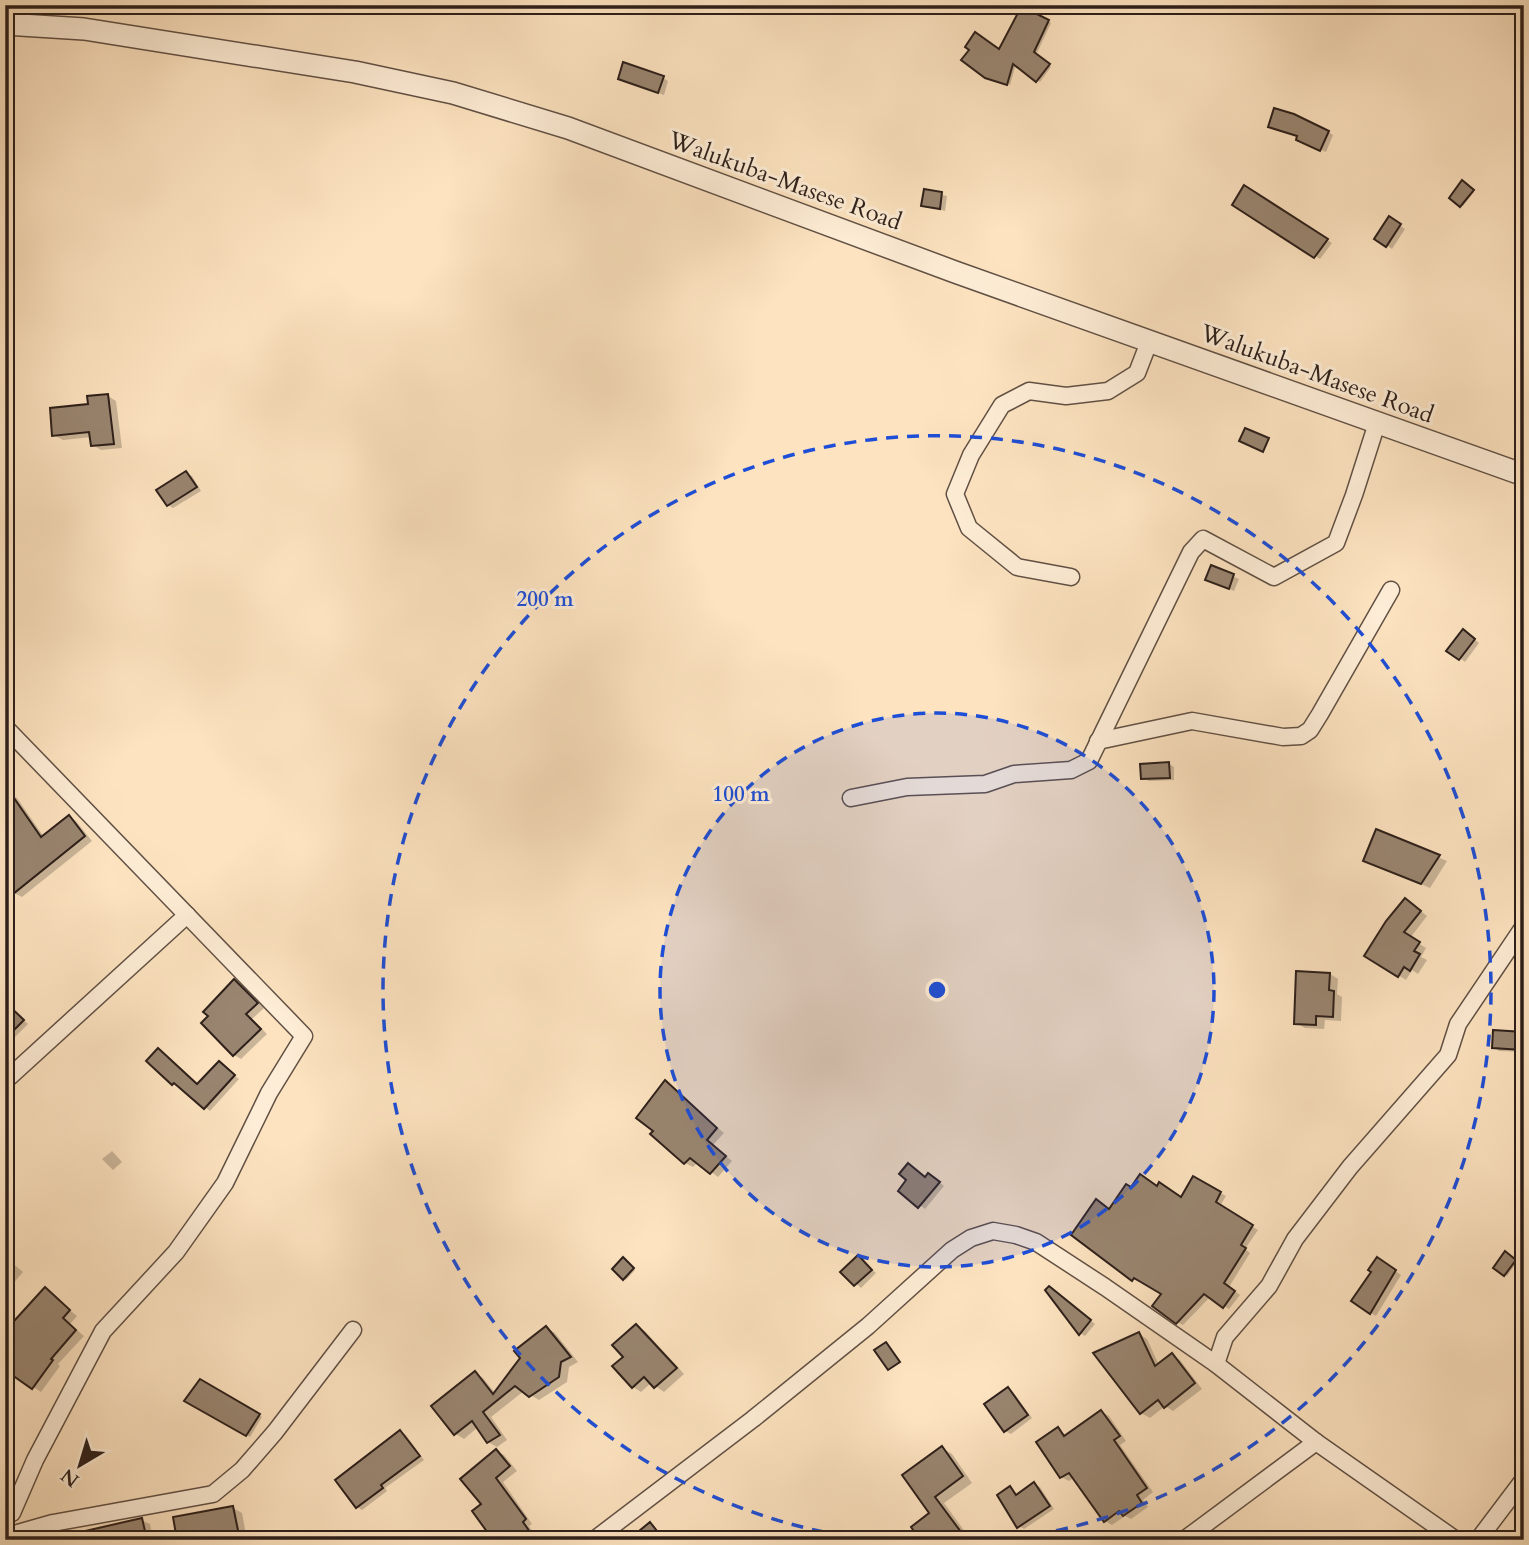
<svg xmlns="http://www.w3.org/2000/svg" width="1529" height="1545" font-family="Cardo,serif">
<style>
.shadow{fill:#0003}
.building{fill:#998570;stroke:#2d1f1a;stroke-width:2}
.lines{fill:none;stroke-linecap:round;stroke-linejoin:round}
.minor-casing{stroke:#615044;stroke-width:19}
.tertiary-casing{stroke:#615044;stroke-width:24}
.minor{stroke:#feedd6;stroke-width:16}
.tertiary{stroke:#feedd6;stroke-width:21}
.ring{fill:none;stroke:#1d4ed8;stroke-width:3.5;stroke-dasharray:12 9}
.labels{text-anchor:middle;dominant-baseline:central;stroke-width:6;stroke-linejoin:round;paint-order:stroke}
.street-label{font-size:24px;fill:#2d1f1a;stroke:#feedd6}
.centre{fill:#1d4ed8;stroke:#feedd6;stroke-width:3.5}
.ring-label{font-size:21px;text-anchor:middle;font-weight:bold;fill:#1d4ed8;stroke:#feedd6;stroke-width:6;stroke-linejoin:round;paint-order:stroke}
</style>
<rect width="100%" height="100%" fill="#fde3c0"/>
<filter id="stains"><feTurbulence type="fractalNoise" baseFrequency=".00286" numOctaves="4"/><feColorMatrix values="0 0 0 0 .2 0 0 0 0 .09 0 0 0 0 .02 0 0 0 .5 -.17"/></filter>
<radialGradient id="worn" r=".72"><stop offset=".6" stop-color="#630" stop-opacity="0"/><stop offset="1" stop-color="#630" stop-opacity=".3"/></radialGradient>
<g class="shadow">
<path d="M1032,13l19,10 -15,32 15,12 -11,15 -24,-18 -6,21 -20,-6z"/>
<path d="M663,78l5,3 -4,14 -39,-14z"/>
<path d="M1328,132l5,3 -7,17 -23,-10 -4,-6z"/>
<path d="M1462,183l12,9 -11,14 -12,-9z"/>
<path d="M1245,187l87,56 -12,16 -86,-55z"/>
<path d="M925,191l22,5 -2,15 -22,-6z"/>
<path d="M1389,218l16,11 -13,20 -16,-11z"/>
<path d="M108,396l8,5 6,47 -21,2 -8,-5 -1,-8 -29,3 -9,-5 36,-29z"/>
<path d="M186,473l6,3 9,15 -28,17 -5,-3z"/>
<path d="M1212,568l27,11 -5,12 -21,-9z"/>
<path d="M1468,634l11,9 -14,19 -16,-12z"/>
<path d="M1169,764l5,3v13l-25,1 -6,-3z"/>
<path d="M10,794l7,4 27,39 25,-20 7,4 16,20 -70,56 -8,-4z"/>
<path d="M1377,831l70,30 -17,27 -65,-28z"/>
<path d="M1413,905l14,11 -17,22 16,10 -5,9 6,3 -9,14 -6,-4 -6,10 -40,-25z"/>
<path d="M1330,974l8,5 -1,15 5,3 -1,24 -16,-1 -1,9 -19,-1 -9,-5z"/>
<path d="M234,981l7,4 23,23 -12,11 15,15 -26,25 -7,-4z"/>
<path d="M7,1005l21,19 -18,18 5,4 -9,9z"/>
<path d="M1524,1034v18l-25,-1 -5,-4z"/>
<path d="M148,1061l51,25 20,-23 20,16 -29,32 -31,-26 -1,2 -5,-3z"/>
<path d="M665,1082l59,51 -11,12 19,16 -14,16 -20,-15 -5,5 -8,-4z"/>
<path d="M112,1151l10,11 -9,8 -11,-11z"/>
<path d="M926,1178h8l10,8 -19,23 -25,-18z"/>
<path d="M1193,1178l33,18 -6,10 38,24 -13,19 5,4 -21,34 11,8 -11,14 -19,-12 -27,28 -6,-3 -13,-28 -23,-15 -2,3 -6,-3 -60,-44 37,-24 22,-22 26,-1 24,11z"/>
<path d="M1505,1254l12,8 -10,14 -12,-9z"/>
<path d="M5,1257l18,15 -18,21z"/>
<path d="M858,1257l18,16 -15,15 -18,-16z"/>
<path d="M625,1261l10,9 -9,10 -12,-11z"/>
<path d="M1383,1262l18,13 -25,41 -5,-3z"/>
<path d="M45,1290l32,26 -7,8 14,12 -26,28 2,2 -19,26 -36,-24v-51l9,7z"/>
<path d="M1055,1291l40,33 -10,12 -5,-3z"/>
<path d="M636,1326l9,5 39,43 -20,18 -13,-9 -10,9 -8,-5 -8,-30z"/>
<path d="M546,1328l9,5 23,29 -9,5 -2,15 -28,18 -15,-9 -33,26 16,23 -10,7 -9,-5 -10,-15 -14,12 -8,-5 19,-61 8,5 12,15z"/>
<path d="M1139,1334l8,5 12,26 13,-10 8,5 22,29 -29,22 -8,-5 -15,12 -9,-5z"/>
<path d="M200,1382l62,35 -12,20 -63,-36z"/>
<path d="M1008,1389l5,3 19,26 -21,16 -6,-3z"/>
<path d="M1102,1412l7,4 17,25 -6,4 33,47 -10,8 5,7 -17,12 -6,-3 -13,9 -7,-4 -30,-44 -6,4 -8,-4 -3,-48 9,7z"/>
<path d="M400,1432l6,3 18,25 -39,28 2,3 -25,19 -5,-3z"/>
<path d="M942,1448l10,6 20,29 -28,20 27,37h-63l9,-7 15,-19z"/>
<path d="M496,1451l8,4 13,16 -14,11 29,42 -3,2 7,11 -4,3h-37l-11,-36z"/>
<path d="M1034,1484l6,3 14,22 -30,20 -5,-3 -9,-38 8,7z"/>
<path d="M233,1508l9,5 5,27h-68z"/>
<path d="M141,1520l9,4 3,16h-69z"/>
</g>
<g class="building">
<path d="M1020,9l9,5 2,-3 18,9 -15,32 16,12 -14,18 -23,-18 -6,21 -22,-7 -24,-18 8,-10 -4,-3 10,-15 24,17z"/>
<path d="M623,62l41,14 -6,17 -40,-14z"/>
<path d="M1274,108l20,6 35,17 -9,20 -24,-11 1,-4 -29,-9z"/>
<path d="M1462,180l12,10 -14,17 -11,-9z"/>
<path d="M1244,185l84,54 -14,19 -82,-53z"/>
<path d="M924,189l18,3 -2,17 -19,-3z"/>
<path d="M1389,216l12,8 -15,23 -12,-8z"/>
<path d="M108,394l6,50 -23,2 -2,-14 -37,4 -2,-28 38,-4 -1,-8z"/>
<path d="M1245,428l24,10 -6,14 -24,-11z"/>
<path d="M186,471l11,16 -30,19 -11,-16z"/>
<path d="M1211,565l23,9 -5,15 -24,-9z"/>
<path d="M1463,629l12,10 -16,21 -13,-9z"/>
<path d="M1169,762l1,16 -29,1 -1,-15z"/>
<path d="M5,785l36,52 28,-22 16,21 -72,58 -8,-10z"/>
<path d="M1376,829l64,26 -19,29 -58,-23z"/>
<path d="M1405,898l16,13 -17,21 16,10 -6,9 6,3 -10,17 -6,-4 -6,10 -34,-21 22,-35z"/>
<path d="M1296,971l34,2 -1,17 5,1 -1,26 -17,-1v9l-22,-1z"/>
<path d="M234,979l24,24 -12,11 15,15 -28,27 -32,-33 7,-7 -5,-4z"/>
<path d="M5,1002l19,18 -19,19z"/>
<path d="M1493,1030l31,2 -1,18 -31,-2z"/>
<path d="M158,1048l39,36 22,-23 16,14 -31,34 -30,-26 -2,2 -26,-24z"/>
<path d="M665,1080l52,48 -10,12 19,16 -16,18 -20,-16 -6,6 -34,-30 3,-3 -17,-13z"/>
<path d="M908,1163l17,14 3,-4 12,9 -22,26 -20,-17 8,-11 -7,-6z"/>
<path d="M1140,1174l17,12 2,-4 22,15 12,-21 28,16 -5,10 37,23 -12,20 5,3 -22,35 11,8 -12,17 -19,-14 -28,30 -24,-18 9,-12 -27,-16 -2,3 -61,-46 25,-36 13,10 17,-25 5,3z"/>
<path d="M1505,1251l11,9 -12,16 -11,-8z"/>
<path d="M858,1255l14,15 -18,16 -14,-14z"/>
<path d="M623,1257l11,11 -11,12 -11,-11z"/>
<path d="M1377,1257l19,13 -26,44 -19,-13 20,-29 -3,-2z"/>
<path d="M1049,1286l42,34 -12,15 -34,-45z"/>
<path d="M45,1287l25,23 -7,8 13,12 -25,29 2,1 -21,29 -27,-19v-39z"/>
<path d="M636,1324l41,44 -23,20 -10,-11 -12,11 -20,-22 11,-9 -11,-12z"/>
<path d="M546,1326l25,31 -10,5 -2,15 -30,20 -14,-11 -32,26 17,23 -13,8 -15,-22 -18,14 -23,-29 44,-35 18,23 27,-36 -6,-7z"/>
<path d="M1139,1332l16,34 17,-13 23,30 -31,25 -6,-8 -18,14 -47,-61z"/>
<path d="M886,1342l14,20 -12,8 -14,-20z"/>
<path d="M200,1379l60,35 -14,22 -62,-35z"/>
<path d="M1008,1387l20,28 -24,17 -20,-28z"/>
<path d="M1101,1410l19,26 -6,4 33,48 -10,7 5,8 -19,13 -4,-5 -15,11 -35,-49 -9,5 -24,-36 22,-15 6,9z"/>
<path d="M400,1430l20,26 -39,29 2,3 -27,20 -21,-28z"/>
<path d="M942,1446l21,30 -28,21 32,43h-47l-9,-13 18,-14 -27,-38z"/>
<path d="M496,1449l14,17 -14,12 30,41 -3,3 7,10 -11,8h-26l-21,-29 9,-7 -21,-25z"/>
<path d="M1034,1482l16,24 -33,22 -20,-33 13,-9 6,9z"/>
<path d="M233,1506l7,34h-63l-4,-23z"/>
<path d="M142,1518l5,22h-74l-1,-6z"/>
<path d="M650,1522l14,18h-36z"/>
</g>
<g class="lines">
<g class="minor-casing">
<g id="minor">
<path d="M1071,577l-54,-10 -48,-39 -14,-34 16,-39 31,-50 27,-14 37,5 42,-5 29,-18 12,-31"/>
<path d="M5,727l299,309 -35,57 -44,90 -49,69 -73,79 -68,129 -23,53"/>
<path d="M1098,741l94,-20 91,16 18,-1 9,-6 10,-16 71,-124"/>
<path d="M851,798l56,-11 78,-3 29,-10 57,-4 18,-9 102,-209 12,-13 71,38 62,-34 18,-48 23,-72"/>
<path d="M5,1081l182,-166"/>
<path d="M1216,1364l9,-27 44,-51 26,-47 55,-72 98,-112 10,-31 66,-98"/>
<path d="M18,1533l35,-10 160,-29 29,-24 33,-38 78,-102"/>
<path d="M594,1540l159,-121 115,-93 84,-76 19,-12 22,-7 23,4 20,7 69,45 111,77 100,78 140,98"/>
<path d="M1184,1540l132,-98"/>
<path d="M1478,1540l46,-61"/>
</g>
</g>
<g class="tertiary-casing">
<path id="tertiary" d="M5,24l79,5 271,43 98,21 115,35 387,144 569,203"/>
</g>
<use href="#minor" class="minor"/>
<use href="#tertiary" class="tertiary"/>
</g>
<circle cx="937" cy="990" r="277" fill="#1d4ed8" fill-opacity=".12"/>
<g class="ring">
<circle cx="937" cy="990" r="277"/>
<path d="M865 1539A554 554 0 1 1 1009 1539"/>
</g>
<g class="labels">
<g class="street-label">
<text transform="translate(785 181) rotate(20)">Walukuba-Masese Road</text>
<text transform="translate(1317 374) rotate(20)">Walukuba-Masese Road</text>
</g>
</g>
<circle cx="937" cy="990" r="10" class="centre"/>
<g class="ring-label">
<text x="545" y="606">200 m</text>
<text x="741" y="801">100 m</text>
</g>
<rect width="1529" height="1545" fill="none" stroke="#fde3c0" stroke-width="28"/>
<rect x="7" y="7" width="1515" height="1531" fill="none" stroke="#2d1f1a" stroke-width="3.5"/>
<rect x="14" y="14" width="1501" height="1517" fill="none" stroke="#2d1f1a" stroke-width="2"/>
<g transform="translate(80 1465) rotate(218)" stroke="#feedd6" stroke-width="5" paint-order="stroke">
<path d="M0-5L12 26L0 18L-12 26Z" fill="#2d1f1a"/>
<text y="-10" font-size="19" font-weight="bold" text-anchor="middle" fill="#2d1f1a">N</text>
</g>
<rect width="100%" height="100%" filter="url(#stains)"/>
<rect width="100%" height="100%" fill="url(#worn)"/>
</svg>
